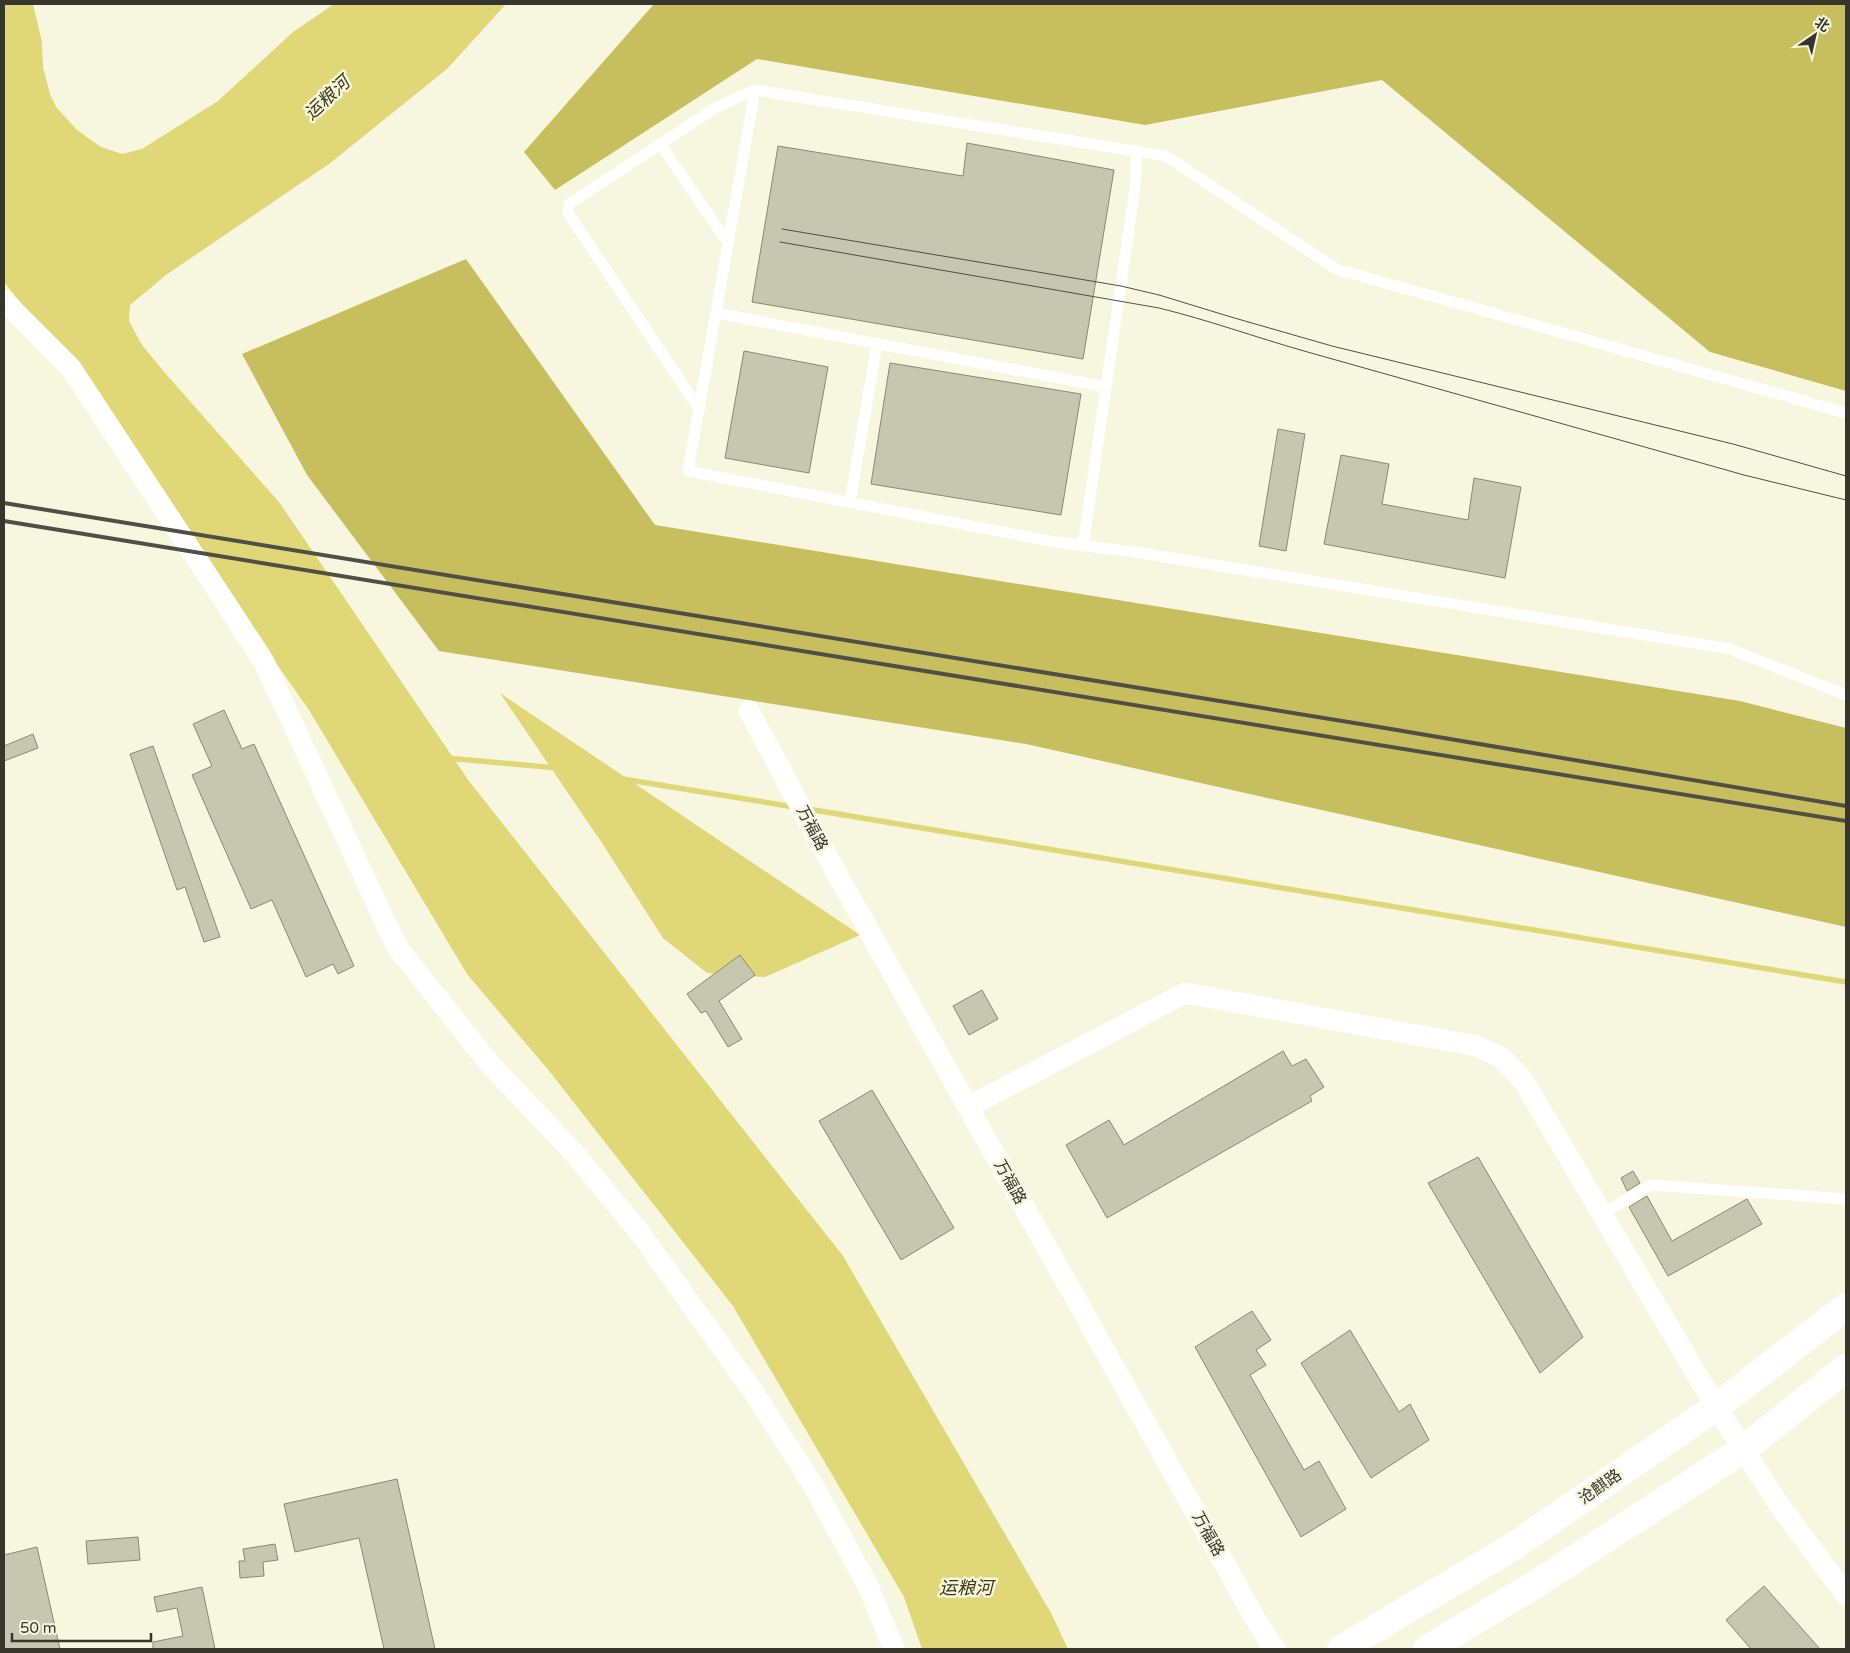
<svg xmlns="http://www.w3.org/2000/svg" width="1850" height="1653" font-family="'Varela Round','Noto Sans SC',sans-serif">
<style>
.forest{fill:#c7be5d}
.water{fill:#e0d776}
.lines{fill:none;stroke-linecap:round;stroke-linejoin:round}
.stream{stroke:#e0d776;stroke-width:5.5}
.building{fill:#c7c6b0;stroke:#8a8873}
.lane{stroke:#fff;stroke-width:11}
.street{stroke:#fff;stroke-width:21}
.secondary{stroke:#fff;stroke-width:28}
.tram{stroke:#504f45;stroke-width:1}
.rail{stroke:#504f45;stroke-width:4}
.labels{text-anchor:middle;dominant-baseline:central;stroke-width:5;stroke-linejoin:round;paint-order:stroke}
.street-label{font-size:16px;fill:#37362d;stroke:#f7f6df}
.water-label{font-size:18px;font-style:italic;fill:#3c380f;stroke:#f7f6df}
</style>
<rect width="100%" height="100%" fill="#f7f6df"/>
<g class="forest">
<path d="M654,4h1192v387l-136,-39 -328,-272 -237,45 -388,-66 -202,131 -31,-38z"/>
<path d="M466,259l189,266 1085,176 106,27v199l-820,-183 -587,-93 -132,-176 -65,-121z"/>
</g>
<g class="water">
<path d="M4,4h29l9,38 1,25 7,27 6,13 21,23 24,17 21,7 20,-5 76,-48 75,-69 41,-28h172l-59,65 -118,95 -163,111 -36,30 -1,15 2,5 11,20 23,28 114,129 190,279 374,475 208,357 17,36h-146l-18,-52 -171,-291 -183,-234 -83,-98 -158,-264 -271,-385 -34,-43z"/>
<path d="M500,693l360,242 -95,42 -58,-4 -44,-35 -61,-95z"/>
</g>
<g class="lines">
<g class="stream">
<path d="M446,758l111,10"/>
<path d="M623,779l171,28"/>
<path d="M808,809l1038,173"/>
</g>
</g>
<g class="building">
<path d="M967,143l147,27 -31,189 -331,-57 26,-156 185,30z"/>
<path d="M744,351l84,16 -19,106 -84,-15z"/>
<path d="M890,363l191,31 -20,121 -190,-31z"/>
<path d="M1278,429l27,5 -19,117 -27,-5z"/>
<path d="M1341,455l48,9 -7,40 86,16 6,-42 47,9 -16,91 -181,-34z"/>
<path d="M224,710l18,39 12,-5 100,222 -16,8 -5,-10 -27,13 -34,-77 -21,9 -59,-134 20,-9 -19,-42z"/>
<path d="M33,734l5,14 -34,13v-15z"/>
<path d="M153,746l67,191 -16,5 -19,-55 -8,3 -47,-136z"/>
<path d="M740,955l15,20 -36,26 23,38 -14,8 -22,-36 -5,2 -14,-19z"/>
<path d="M982,990l16,29 -29,16 -16,-29z"/>
<path d="M1283,1051l9,15 14,-7 18,28 -14,9 2,5 -205,117 -41,-73 43,-25 15,25z"/>
<path d="M872,1090l82,138 -53,32 -82,-139z"/>
<path d="M1478,1157l105,180 -43,36 -112,-190z"/>
<path d="M1633,1171l7,12 -13,8 -6,-13z"/>
<path d="M1647,1196l25,45 75,-42 15,25 -94,52 -39,-69z"/>
<path d="M1252,1311l19,29 -15,10 10,15 -16,10 54,95 15,-9 27,48 -45,28 -106,-190z"/>
<path d="M1350,1330l49,82 11,-8 19,36 -58,38 -70,-115z"/>
<path d="M397,1479l38,170h-51l-25,-111 -64,14 -11,-48z"/>
<path d="M138,1537l2,23 -52,4 -2,-23z"/>
<path d="M275,1544l3,16 -15,2 1,14 -24,2 -1,-17h6l-2,-12z"/>
<path d="M37,1547l23,102h-56v-94z"/>
<path d="M1764,1586l56,63h-69l-25,-29z"/>
<path d="M202,1587l13,62h-62v-7l30,-6 -6,-28 -20,4 -3,-15z"/>
</g>
<g class="lines">
<g class="lane">
<path d="M755,90l-67,381 361,70 92,12 589,96 116,46"/>
<path d="M660,144l68,99"/>
<path d="M716,313l390,74"/>
<path d="M699,409l-131,-196 1,-9 148,-97 38,-17 411,66 170,113 510,144"/>
<path d="M850,502l27,-158"/>
<path d="M1083,546l52,-358 2,-37"/>
<path d="M1603,1214l48,-29 195,14"/>
</g>
<g class="street">
<path d="M4,301l67,67 192,292 134,287 92,116 85,90 66,80 112,157 61,95 54,99 27,65"/>
<path d="M749,711l78,145 433,771 15,22"/>
<path d="M968,1107l217,-114 292,53 25,12 21,22 193,327 64,99 66,89"/>
</g>
<g class="secondary">
<path d="M1341,1649l173,-103 202,-139 130,-100"/>
<path d="M1427,1649l109,-65 208,-135 102,-81"/>
</g>
<g class="tram">
<path d="M782,229l339,57 38,9 72,22 101,29 401,98 113,32"/>
<path d="M780,242l379,66c49,12 96,29 145,43l440,124 102,25"/>
</g>
<g class="rail">
<path d="M4,503l1375,224 467,79"/>
<path d="M4,521l1842,300"/>
</g>
</g>
<g class="labels">
<g class="street-label">
<text transform="translate(812 828) rotate(62)">万福路</text>
<text transform="translate(1010 1182) rotate(61)">万福路</text>
<text transform="translate(1600 1487) rotate(-35)">沧麒路</text>
<text transform="translate(1208 1534) rotate(61)">万福路</text>
</g>
<g class="water-label">
<text transform="translate(327 98) rotate(-43)">运粮河</text>
<text x="966" y="1588">运粮河</text>
</g>
</g>
<rect width="1850" height="1653" fill="none" stroke="#37362d" stroke-width="10"/>
<g transform="translate(1815 35) rotate(34)" stroke="#f7f6df" stroke-width="4" paint-order="stroke">
<path d="M0-4L9 19L0 12L-9 19Z" fill="#37362d"/>
<text y="-8" font-size="14" font-weight="bold" text-anchor="middle" fill="#37362d">北</text>
</g>
<path d="M12 1633v8h139v-8" fill="none" stroke="#37362d" stroke-width="2.5"/>
<text x="20" y="1633" font-size="15" fill="#37362d" stroke="#f7f6df" stroke-width="4" paint-order="stroke">50 m</text>
</svg>
